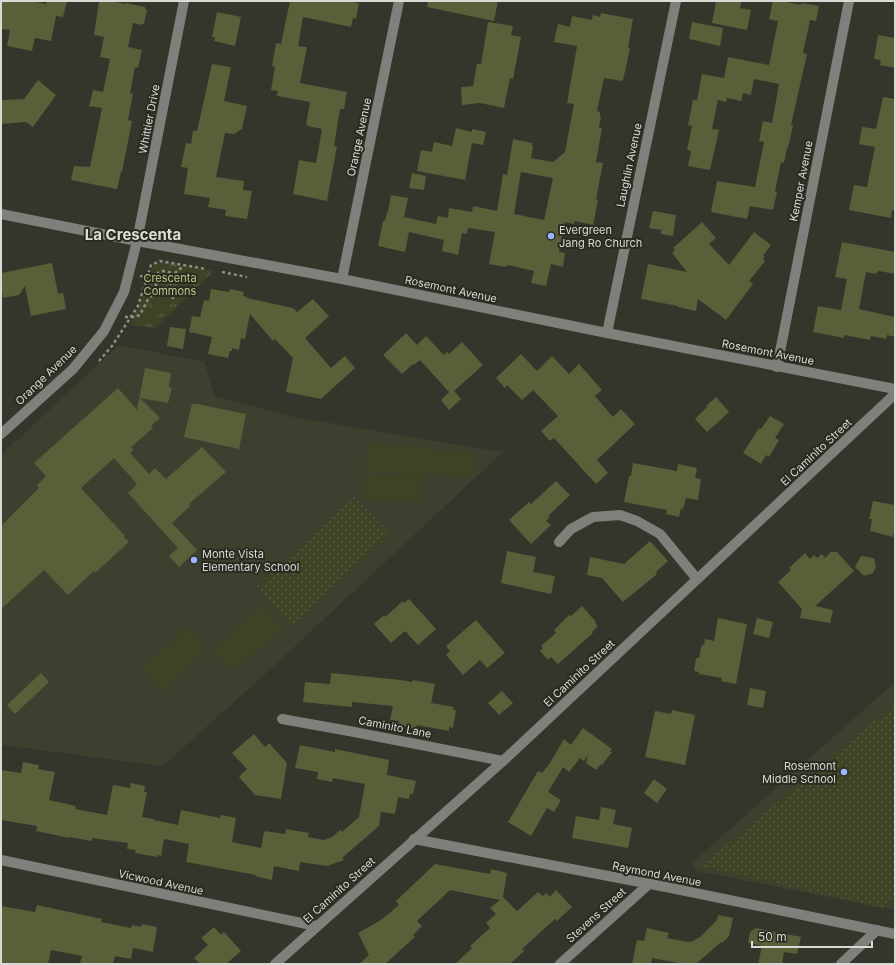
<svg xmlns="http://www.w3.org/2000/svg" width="896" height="965" font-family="Inter,sans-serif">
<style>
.built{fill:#3d402f}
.grass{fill:url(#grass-dots)}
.park{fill:url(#park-tufts)}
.garden{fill:#3e4326}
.building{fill:#585f39;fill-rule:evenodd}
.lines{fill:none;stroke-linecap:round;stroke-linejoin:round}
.path{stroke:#8c8f86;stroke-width:2.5;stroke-dasharray:3 3;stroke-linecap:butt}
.minor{stroke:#7f807b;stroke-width:10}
.poi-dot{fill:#99b5fd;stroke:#292c21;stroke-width:1.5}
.labels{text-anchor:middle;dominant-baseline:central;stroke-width:4;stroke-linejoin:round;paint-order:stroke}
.street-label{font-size:11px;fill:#d8dad3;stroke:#292c21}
.poi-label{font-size:11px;fill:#d8dad3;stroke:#292c21;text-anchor:start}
.park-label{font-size:11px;fill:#bac786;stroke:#292c21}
.district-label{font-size:15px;font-weight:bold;fill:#dcdfd2;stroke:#292c21}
</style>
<defs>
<pattern id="grass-dots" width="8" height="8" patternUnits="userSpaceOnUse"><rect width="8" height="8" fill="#3e4326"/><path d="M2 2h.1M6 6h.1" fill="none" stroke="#595e45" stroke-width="1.8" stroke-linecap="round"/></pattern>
<pattern id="park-tufts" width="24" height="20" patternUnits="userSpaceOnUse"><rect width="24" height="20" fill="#3e4326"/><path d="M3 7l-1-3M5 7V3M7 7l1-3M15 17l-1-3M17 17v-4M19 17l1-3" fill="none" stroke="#595e45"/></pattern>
</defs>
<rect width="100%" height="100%" fill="#33362b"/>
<g class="built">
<path d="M119,345l85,17 11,34 79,21 209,35 -228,213 -112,101 -162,-21v-290z"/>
<path d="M895,682v228l-198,-39 -5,-8z"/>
</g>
<g class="grass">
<path d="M354,497l36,37 -98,92 -35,-39z"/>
<path d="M895,704v192l-13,12 -180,-42z"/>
</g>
<path class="park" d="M165,262l49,9 -59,57 -25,-3c5,-10 10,-21 14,-32 4,-10 5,-21 11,-30z"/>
<g class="garden">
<path d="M368,444l56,3v2l51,2 -1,26 -108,-6z"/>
<path d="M366,473l56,2 -1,27 -56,-2z"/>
<path d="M263,605l20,22 -50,44 -19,-22z"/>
<path d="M188,626l19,22 -46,44 -19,-22z"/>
</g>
<g class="building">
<path d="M1,1h30l15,3 1,-3h20l-4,16 -7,-1 -5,25 -16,-3 -3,13 -25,-5 3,-16 -9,-1z"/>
<path d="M99,1h10l17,3v-1l19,4v2l2,1 -3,14h-2v1l-9,-2 -5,24 14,3 -4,18 -3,-1 -5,26 3,1 -5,26 4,1 -10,51h-1l-4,17 -46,-9 3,-14 16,1 12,-59 -13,-2 4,-16 10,2 7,-33 -10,-2 4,-20 -10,-2z"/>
<path d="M290,1h59l10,2 -3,16 -3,-1 -2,9 -48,-10 -5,29 9,1 -7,36 47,9 -3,17h-4l-6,37h3l-10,55 -34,-7 6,-34 17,3 6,-34 -14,-3v-1l-2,-1 4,-22 -33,-6 1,-5 -7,-1 4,-23 -3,-1 4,-23 5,1z"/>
<path d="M428,1h70l-4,20 -67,-14z"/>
<path d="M716,1h26l-2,7 11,2 -4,20 -35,-7z"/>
<path d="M773,1h8l20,4 1,-2 17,3 -3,15 -6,-1 -7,33 4,1 -16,71h2l-5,23h-1l-3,15 -3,-1 -6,29 2,1 -4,18 -23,-4 -3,13 -36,-7 6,-31 38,6 9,-45 -5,-1 4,-20 9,2 7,-39 -25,-5 -3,16 -8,-2 -2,8 -14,-3 -1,4 -8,-2 -6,29 7,1 -9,40 -22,-4 3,-15 -4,-1 5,-24 -4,-1 5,-25h4l5,-26 22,4 4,-21 41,8 9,-44 -9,-2z"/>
<path d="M217,12l24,5 -6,29 -21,-5 1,-4h-3z"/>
<path d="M601,13l32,6 -5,29 2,1 -7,31 -1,1 -18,-3 -7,33 3,1v4h1l-2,12h3l-6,34 7,1 -7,36 2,1 -5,25 -18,-4 -1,3 -9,-2 -6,30 6,1 -2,14 -12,-3 -5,22 -15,-3 3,-12 -26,-6 -3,2 -16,-3 6,-32 -27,-4 -1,6 -5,-1 -4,22 -16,-4 2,-11 -35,-8 -4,20 -27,-6 5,-25h2l2,-9h1l3,-17 17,3 -4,19 32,7 2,-8 10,2 1,-10 23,4 1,-6 24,5 6,-37 4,1 6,-36 19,4v3h1l-2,12 22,4 12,-10 9,-48 -7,-1 10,-57 -23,-4 4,-18 12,3 2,-11 20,4 1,-5 7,2zM521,172l32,6 -9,42 -30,-6z"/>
<path d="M488,22l25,4 -2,9 10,2 -8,42 -3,-1 -6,30 -24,-5 -18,2 -1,-18 12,-1 4,-22h4z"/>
<path d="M692,22l31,6 -3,18 -31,-7z"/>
<path d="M878,35l17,3v30l-15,-3 1,-5 -7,-1z"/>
<path d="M212,64l19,3 -7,34 23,5 -5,23 -8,5 -9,-1 -9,44 28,4 -1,9 9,1 -5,28 -22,-3 1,-6 -18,-3 2,-9 -26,-4 4,-26 -7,-1 5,-24 5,1 2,-13h4z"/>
<path d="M38,80l18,15 -23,32 -7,-5 -25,2v-24l23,-1z"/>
<path d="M883,97l12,2v112l-3,-1 -1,8 -42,-8 5,-25 13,2 8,-40 -16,-3 3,-17 14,2z"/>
<path d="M456,128l16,4v-3l14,3 -3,13 -11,-2 -7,37 -48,-9 4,-21 11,2 2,-10 18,4z"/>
<path d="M412,173l14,3 -2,14 -15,-2z"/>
<path d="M653,211l23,4 -3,21 -12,-2v-4l-12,-2z"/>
<path d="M702,222l14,16 -7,6 20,21 25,-33 17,13 -8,11 2,1 -2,2 2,2 -16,20 4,3 -27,36 -28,-21 -2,12 -18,-4v-1l-37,-7 7,-35 39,8 -15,-19 3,-3 -2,-2z"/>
<path d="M842,242l53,10v22l-16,-3 -4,3 -9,-2 -7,37 36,8v20l-8,-2 -1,4 -15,-3 -1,4 -26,-5v3l-31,-6 5,-26 23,4 6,-31 -12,-2z"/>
<path d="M52,263l6,31 5,-1 3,16 -35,7 -6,-30 -6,9 -16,3 -2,-12v-13z"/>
<path d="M211,289l18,3 1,-3 14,3 -1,4 4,1v1l46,10 4,4 16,-13 16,17 -24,22 26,30 14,-12 10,12 -34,31 -35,-7 7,-34 -18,-19 -2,2 -23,-27 -5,25 -4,-1 -2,12 -7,-2v3h-2l-2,7 -20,-4 4,-17 -23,-5 3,-16 8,1 4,-17 5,1z"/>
<path d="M170,327l16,2 -3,20 -16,-3z"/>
<path d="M406,333l11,12 9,-9 18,19 3,-3 2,2 13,-12 21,23 -29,26 7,8 -12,11 -8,-10 8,-8 -29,-32 -6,5 -1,-1 -11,10 -19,-19z"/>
<path d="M521,354l16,17 15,-15 17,18 10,-10 23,26 -7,6 18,21 8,-8 14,15 -38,36 11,13 -12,11 -42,-46 -4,3 -9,-10 17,-15 -25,-26 -11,10 -15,-15 -2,3 -9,-10z"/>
<path d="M145,368l26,5 -2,14 3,1 -4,15 -28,-5 20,20 -9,8 2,2 -22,19 3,3 -4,3 19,21 6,-6 11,11 36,-32 24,25 -37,32 1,2 -18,17 25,27 -18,17 -10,-11 9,-8 -50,-55 9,-9 -23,-26 -33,30 44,48 -1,1 5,5 -34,31 -1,-2 -26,24 -24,-25 -43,39v-83l38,-38 -2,-3 9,-9 -12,-13 84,-75 19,22z"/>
<path d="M716,397l13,15 -22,20 -12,-13 12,-12 -1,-1z"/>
<path d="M192,404h5l49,10 -7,35 -55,-12z"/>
<path d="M770,416l14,8 -9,14 4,2 -10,17 -3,-2 -5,9 -18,-11 16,-25 2,1z"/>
<path d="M633,463l44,8 1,-7 19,4 -2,10 6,1 -3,21 -12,-2 -3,11 -2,-1 -2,9 -13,-3 1,-4 -43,-8 5,-26h2z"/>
<path d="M556,481l14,14 -22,21 2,1 -4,4 5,4 -20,19 -22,-24 20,-18 2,2z"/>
<path d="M873,501l22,4v30l-2,-1v3l-23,-6 2,-12h-3z"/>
<path d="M650,541l18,20 -12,11 1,2 -34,28 -21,-24 -15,-3 3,-18 34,7z"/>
<path d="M507,551l29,6 -3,15 22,4 -4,18 -50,-11z"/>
<path d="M831,552h6l17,19 -39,35 18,4 -3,13 -30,-5 2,-9 -24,-27 13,-12 -2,-2 16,-15 5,6 4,-4 3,3 5,-4 3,4z"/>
<path d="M861,556l13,2 2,9 -3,6 -9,3 -9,-9z"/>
<path d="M409,599l27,30 -18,16 -13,-14 -14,12 -17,-19 10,-9 1,2 18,-16 1,2z"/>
<path d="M582,606l14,16 -1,1 3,3 -6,6 1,1 -35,31 -7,-7 -3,3 -8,-9 3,-3 -2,-2 15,-13 -2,-3 15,-15 2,1z"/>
<path d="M718,618l29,6 -11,60 -15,-3 1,-3 -23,-4v-2l-5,-1 2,-13h3l3,-14 2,1 1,-6 9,2z"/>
<path d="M757,618l16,4 -4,16 -16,-4z"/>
<path d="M476,620l29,33 -18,15 -7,-8 -17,15 -17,-20 4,-4 -4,-5z"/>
<path d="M41,673l8,9 -34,32 -8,-9z"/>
<path d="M331,673l70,7 11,2 1,-2 22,4 -4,19 23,4 -1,3h3l-3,18 -4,-1v4l-32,-6 -1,4 -18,-4 1,-4 -9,-1 3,-14 -41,-4v5l-49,-5 2,-20 25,2z"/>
<path d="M750,688l16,3 -3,17 -16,-3z"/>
<path d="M502,691l11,12 -14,12 -11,-12z"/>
<path d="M672,710l23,5 -10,50 -40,-8 10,-46 16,3z"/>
<path d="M583,728l29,21 -2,3h2l-10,13 -1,-1 -5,6 -10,-7 2,-8 -4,6 -4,-3 -11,14 -6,-5 -15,25 13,8 -7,12 -7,-4 -16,28 -23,-14 30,-51 4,2 8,-10 14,-24 7,6z"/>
<path d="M254,734l11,13 4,-4 18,20 -6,36 -26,-4 -16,-18 8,-8 -15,-16z"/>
<path d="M300,745l35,7v-3l54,11 -2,15 29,6 -3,13h-3l-1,5 -11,-2 -3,17 -14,-2 -2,14 -37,32 2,2 -17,6 -27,-4 -1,9 -25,-5 -2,14 -17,-4 1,-1 -70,-13 3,-18 -25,-5 -3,17 -4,-1v2l-22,-4 1,-3 -9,-1 1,-6 -36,-5v3l-23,-4v1l-33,-7 1,-5 -36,-6v-50l20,3 2,-11 16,3 -1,4 17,3 -6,28 27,6 -1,3 32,6 6,-30 17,3 1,-5 14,3 -1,6h3l-5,25 12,2v1l24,5 3,-15 39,8 1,-3 15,3 -4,24 29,6 3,-16h1v-1l20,3 1,-5 23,4 -1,4 16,3 8,-3 8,-7 2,2 17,-15 6,-33 -32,-6 -1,4 -15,-3 1,-7 -23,-4z"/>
<path d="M654,779l13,10 -10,14 -13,-10z"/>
<path d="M601,807l15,3 -3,14 19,4 -4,20 -56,-10 4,-22 23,4z"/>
<path d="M435,864l55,10 1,-5 16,4 -4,24 14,14 21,-19 5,4 3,-3 4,4 6,-7 16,17 -15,14 -2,-2 -33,30 2,2 -14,13h-55l17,-16 -2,-2 20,-18 -4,-5 10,-9 -6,-6 10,-8 -50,-10 -33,31 5,5 -9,9 2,2 -30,27h-26l10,-9 -11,-22 23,-13 18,-15 -3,-4z"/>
<path d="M37,905l65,14 -1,3 30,6 1,-3 9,2 1,-3 15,3 -4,25 -20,-4 -2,11 -16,-3 -2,8h-26l-7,-1 2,-7 -31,-6 -3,14h-47v-58l34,6z"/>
<path d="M718,915l15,3 -4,18 -7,7 -1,-1 -25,22h-13l-31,-6 -1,6h-19l5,-24 7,1 3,-13 22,5 -2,5 21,4 5,-1 7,-4 17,-17z"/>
<path d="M214,927l7,8 3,-3 17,19 -15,13h-26l-6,-6 14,-13 -7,-7z"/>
<path d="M756,928l45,9 -4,17 -13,-2 -2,12h-24l4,-18 -14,-3 2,-11z"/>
</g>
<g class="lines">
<g class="path">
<path d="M222,272l25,5"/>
<path d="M140,276l15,2"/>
<path d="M166,288l6,5 1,6"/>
<path d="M161,290c-7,-4 -7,-10 -3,-17l5,-2 9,2 1,6"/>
<path d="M125,317h9l6,-2 8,-16 9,-8 12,-5 7,-14 8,-6"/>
<path d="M99,361l13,-15 26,-40 13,-41 9,-4 46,8"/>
</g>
<g class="minor">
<path d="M1,214l136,27 205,38 265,54 288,56"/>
<path d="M342,279l57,-278"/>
<path d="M607,333l69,-332"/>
<path d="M777,367l72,-366"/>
<path d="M1,434l72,-65 31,-38 20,-39 13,-51 47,-240"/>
<path d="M559,542l12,-13 22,-12 27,-2 17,6 23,13 37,45"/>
<path d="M282,719l67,12 154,30"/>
<path d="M414,839l252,48 229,47"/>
<path d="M1,860l315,66"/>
<path d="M275,964l228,-203 392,-367"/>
<path d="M560,964l89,-80"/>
<path d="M841,964l36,-34"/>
</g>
</g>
<g class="poi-dot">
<circle cx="551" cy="236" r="4"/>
<circle cx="194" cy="560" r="4"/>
<circle cx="844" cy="772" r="4"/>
</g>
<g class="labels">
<g class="street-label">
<text transform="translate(149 119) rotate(-79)">Whittier Drive</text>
<text transform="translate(359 137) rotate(-78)">Orange Avenue</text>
<text transform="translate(629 165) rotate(-78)">Laughlin Avenue</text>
<text transform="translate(801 181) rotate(-79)">Kemper Avenue</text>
<text transform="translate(451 289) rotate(12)">Rosemont Avenue</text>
<text transform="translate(768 352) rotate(11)">Rosemont Avenue</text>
<text transform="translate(46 375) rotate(-44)">Orange Avenue</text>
<text transform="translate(816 452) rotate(-43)">El Caminito Street</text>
<text transform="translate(579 673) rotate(-43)">El Caminito Street</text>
<text transform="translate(395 727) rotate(11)">Caminito Lane</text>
<text transform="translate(657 874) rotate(11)">Raymond Avenue</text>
<text transform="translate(161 882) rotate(12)">Vicwood Avenue</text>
<text transform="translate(339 890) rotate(-42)">El Caminito Street</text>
<text transform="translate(596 915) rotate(-42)">Stevens Street</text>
</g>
<g class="poi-label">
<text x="559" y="230">Evergreen<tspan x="559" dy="13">Jang Ro Church</tspan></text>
<text x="202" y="554">Monte Vista<tspan x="202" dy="13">Elementary School</tspan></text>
<text x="836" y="766" text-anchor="end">Rosemont<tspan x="836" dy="13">Middle School</tspan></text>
</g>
<g class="park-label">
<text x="170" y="278">Crescenta<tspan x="170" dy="13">Commons</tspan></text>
</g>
<g class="district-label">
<text x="133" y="234">La Crescenta</text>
</g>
</g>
<rect width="896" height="965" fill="none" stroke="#d8dad3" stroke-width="4"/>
<path d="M752 941v6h120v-6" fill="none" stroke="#d8dad3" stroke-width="2"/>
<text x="758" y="941" font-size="12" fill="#d8dad3" stroke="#292c21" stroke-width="3" paint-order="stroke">50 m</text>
</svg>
